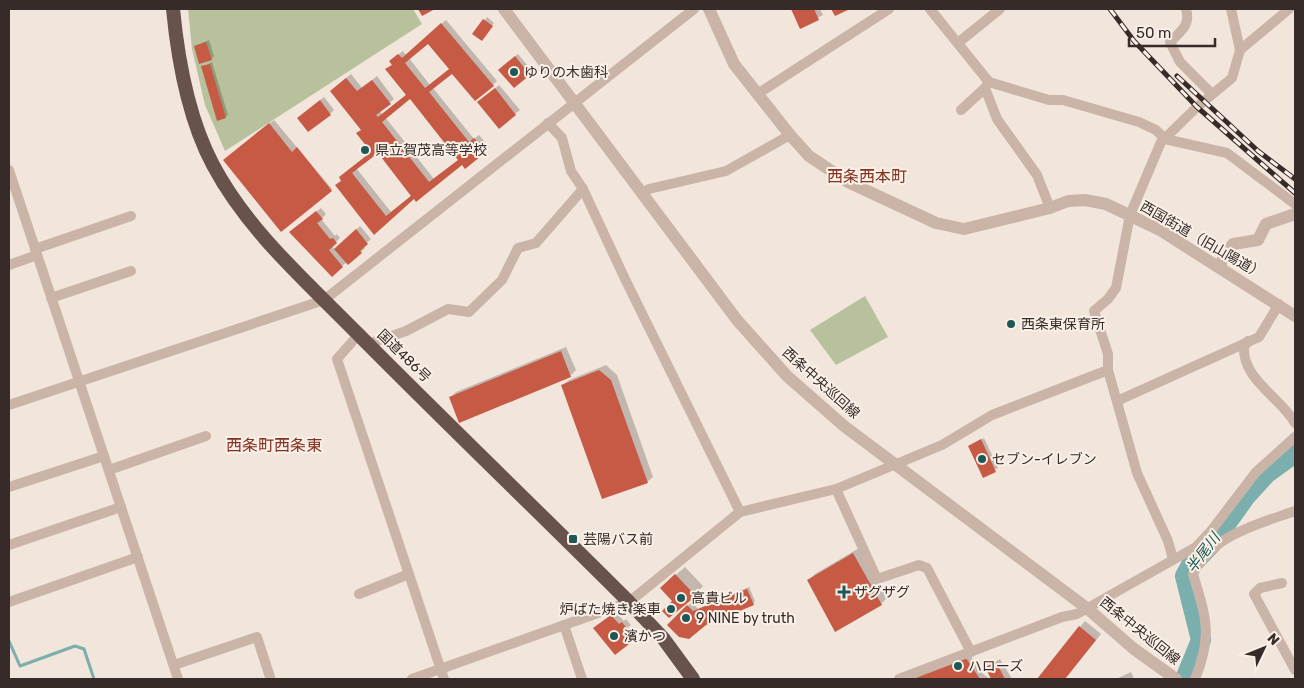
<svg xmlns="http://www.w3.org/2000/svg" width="1304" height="688" font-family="Rubik,'Noto Sans JP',sans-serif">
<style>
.green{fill:#b7c19b}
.shadow{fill:#0003;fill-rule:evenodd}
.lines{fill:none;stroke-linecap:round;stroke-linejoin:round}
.stream{stroke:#7aafad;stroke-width:3}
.river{stroke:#7aafad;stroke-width:20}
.building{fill:#c65a45;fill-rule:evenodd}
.minor{stroke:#cab4a7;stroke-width:10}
.tertiary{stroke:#cab4a7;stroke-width:12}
.trunk{stroke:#68524c;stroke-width:14}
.rail-casing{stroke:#362b28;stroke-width:5}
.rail{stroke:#f9f0e7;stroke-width:3;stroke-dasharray:9;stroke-linecap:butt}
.poi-dot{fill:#1d5857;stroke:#f9f0e7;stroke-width:2}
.labels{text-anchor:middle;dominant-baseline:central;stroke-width:4;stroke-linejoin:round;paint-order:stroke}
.poi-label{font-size:14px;fill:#362b28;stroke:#f9f0e7;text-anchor:start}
.street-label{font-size:14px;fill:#362b28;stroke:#f9f0e7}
.water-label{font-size:15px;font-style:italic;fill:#1d5857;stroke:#f9f0e7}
.quarter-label{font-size:16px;fill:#853120;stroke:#f9f0e7}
</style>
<rect width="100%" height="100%" fill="#f2e5db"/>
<g class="green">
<path d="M188,9h225l9,15 -197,127 -20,-46 -13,-56z"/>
<path d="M865,296l23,41 -52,28 -26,-35z"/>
</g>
<g class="shadow">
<path d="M793,9h27l3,6 -22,12z"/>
<path d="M487,17l7,6 -10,14 -10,-3z"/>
<path d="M446,20l51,61 -4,4 -40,-13 -20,16 41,51 5,-4 10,12 -27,16 -48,34 -40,36 -37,-47 35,-35 -10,-22 -26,-43 15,-12 11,14 15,-12 17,23 -14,12 2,3 25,-20 -20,-25 6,-5 2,-7 8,-6 3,4zM428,43l22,26 -20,16 -21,-27zM410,98l49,62 -25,19 -49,-62zM378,151l34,44 -21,17 -35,-44z"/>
<path d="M209,40l5,16 -3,3 -16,-13z"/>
<path d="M518,54l14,17 -18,15 -12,-19z"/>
<path d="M212,62l16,53 -3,2 -22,-50z"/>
<path d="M499,85l21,25 -21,17 -16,-29z"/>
<path d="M324,97l10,13 -4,4h-27z"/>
<path d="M274,120l58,69 -6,6 -97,-39z"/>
<path d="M321,208l5,6 -5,5 14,17 2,-2 3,4 -8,8 3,4 25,-24 11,13 -8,7 2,2 -4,4 -19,14 -47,-38z"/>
<path d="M566,347l10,23 -6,6 -120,22 6,-6z"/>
<path d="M606,365l11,10 36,102 -6,5 -84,-97 6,-5z"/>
<path d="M984,438l14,30 -14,8 -15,-30z"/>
<path d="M859,548l28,50 -6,6 -72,-24 6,-6z"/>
<path d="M685,567l18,19 -8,9 -21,6 -4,-21z"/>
<path d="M749,587l6,14 -2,3 -85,21 24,-23 6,7z"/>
<path d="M615,612l9,9 2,-2 5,6 -3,2 8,9 -4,4 -33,-16z"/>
<path d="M1085,621l16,13 -36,45h-27z"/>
<path d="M970,655l12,18 8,6h-76l15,-9z"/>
<path d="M1000,659l12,20h-20l-5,-11z"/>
<path d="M1131,672l3,7h-18z"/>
</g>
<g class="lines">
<path class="stream" d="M9,641l11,25 55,-20 9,3 10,30"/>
<path class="river" d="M1185,679l16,-39 -16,-64 6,-11 22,-23 33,-46 20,-22 29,-21"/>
</g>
<g class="building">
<path d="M418,9h17l-13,7z"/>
<path d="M791,9h23l5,11 -19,9z"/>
<path d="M831,9h19l-15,7z"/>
<path d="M483,19l10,7 -11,15 -10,-7z"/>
<path d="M441,23l53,63 -19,15 -23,-27 -23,18 40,50 5,-4 12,14 -21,17 -3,-4 -46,37 -2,-3 -40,36 -39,-50 6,-4 -2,-4 32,-25 -15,-19 5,-3 -31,-39 16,-13 11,13 15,-11 19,24 -15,11 2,2 28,-22 -21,-26 7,-4 -3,-4 9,-7 4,4zM428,44l21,25 -24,19 -20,-25zM410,99l48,61 -29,22 -47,-60zM378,153l33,43 -25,20 -34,-43z"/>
<path d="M206,42l6,18 -13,4 -5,-18z"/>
<path d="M515,56l15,19 -16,13 -16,-18z"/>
<path d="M210,64l16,54 -9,3 -16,-55z"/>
<path d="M495,88l21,27 -17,14 -22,-27z"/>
<path d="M320,100l11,15 -23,17 -11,-14z"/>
<path d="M269,123l23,29 5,-5 35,44 -51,41 -58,-72z"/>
<path d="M316,211l7,8 -6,4 13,16 3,-1 4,5 -8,7 14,17 -11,10 -43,-45z"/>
<path d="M356,229l12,15 -8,7 2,2 -14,12 -14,-16z"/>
<path d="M561,351l10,26 -112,46 -10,-26z"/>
<path d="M599,370l12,10 37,103 -46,16 -41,-114z"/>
<path d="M981,439l15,33 -13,6 -15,-32z"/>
<path d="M853,553l29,52 -47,27 -28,-52z"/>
<path d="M675,574l21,22 -27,22 -7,-7 10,-10 -12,-13z"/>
<path d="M747,589l7,16 -48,20 -17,14 -10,-2 -12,-12 20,-20 6,6z"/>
<path d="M611,615l8,9 3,-2 6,8 -3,2 8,9 -18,14 -22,-27z"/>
<path d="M1079,626l17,14 -31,39h-28z"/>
<path d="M966,658l14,21h-66l9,-5z"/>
<path d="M996,662l9,17h-14l-6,-12z"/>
</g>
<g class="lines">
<g class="minor">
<path d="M930,9l59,73 60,18h14l76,22 17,8 9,9 62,14 68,51"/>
<path d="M1186,9c5,16 -5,22 -16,33l10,20 32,32"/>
<path d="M959,42l41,-33"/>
<path d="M1240,50l49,-41"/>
<path d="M989,82l-4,6 12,31 40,56 13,33"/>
<path d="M759,93l130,-84"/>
<path d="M961,110l24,-22"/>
<path d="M548,123l14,15 9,33 12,18 42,90 115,233 96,-23 106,-44 50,-30 116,-45"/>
<path d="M9,170l169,509"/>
<path d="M643,193l6,-4 77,-18 64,-36"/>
<path d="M35,249l96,-33"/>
<path d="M9,265l28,-10"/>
<path d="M51,298l80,-27"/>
<path d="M359,334l-22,25 107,320"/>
<path d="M1248,341l-4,6c-2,32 37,51 51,76"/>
<path d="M368,344l38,-13 42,-22 21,3 33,-32 16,-32 18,-5 47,-54"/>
<path d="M1117,401l142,-64 20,-33"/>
<path d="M9,405l315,-105 370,-291"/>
<path d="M109,470l97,-34"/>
<path d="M9,487l95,-31"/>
<path d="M836,489l41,90 42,-14 8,3 44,84"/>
<path d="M9,545l112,-38"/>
<path d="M1173,559l-5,-18 -31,-68 -29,-103v-16l-14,-43 14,-12 8,-11 14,-73 31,-73 36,-35 35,-29 8,-28 -9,-41"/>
<path d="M1282,583l-22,5 -6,6 41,76"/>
<path d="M359,594l50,-20"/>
<path d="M9,602l129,-45"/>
<path d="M564,625l18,54"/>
<path d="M174,665l83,-28 13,40"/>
<path d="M412,679l217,-77 111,-90"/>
<path d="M899,679l163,-62 15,-3 119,-67 15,-16 45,-59 39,-35"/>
<path d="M1195,679c18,-44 11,-61 -2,-105 19,-39 65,-50 102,-63"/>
</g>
<g class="tertiary">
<path d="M504,9l233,311 50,56 57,50 244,183 46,40 42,30"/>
<path d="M709,9l25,55 56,71 19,21 39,26 88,41 28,6 86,-21 18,-7 17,-1 21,4 54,26 135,86"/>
<path d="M1219,266l14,-22 25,-4 8,-16 29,-10"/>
</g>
<path class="trunk" d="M173,9c5,52 15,109 40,156 35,66 93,116 145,169 89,90 181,178 271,268l34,36 30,41"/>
<g class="rail-casing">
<g id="rail">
<path d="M1110,9l24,32 63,66 98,86"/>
<path d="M1177,76l81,75 37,28"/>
</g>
</g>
<use href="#rail" class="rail"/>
</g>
<g class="poi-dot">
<circle cx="514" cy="72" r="5"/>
<circle cx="365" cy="150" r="5"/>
<circle cx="1011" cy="324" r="5"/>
<circle cx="982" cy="459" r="5"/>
<rect x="568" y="534" width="10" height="10" rx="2.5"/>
<path d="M841.5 584.5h5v5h5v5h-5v5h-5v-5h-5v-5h5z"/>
<circle cx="681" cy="598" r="5"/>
<circle cx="671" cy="609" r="5"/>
<circle cx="686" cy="618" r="5"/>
<circle cx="614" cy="636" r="5"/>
<circle cx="958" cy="666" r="5"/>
</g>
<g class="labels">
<g class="poi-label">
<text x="524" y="72">ゆりの木歯科</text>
<text x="375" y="150">県立賀茂高等学校</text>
<text x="1021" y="324">西条東保育所</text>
<text x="992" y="459">セブン-イレブン</text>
<text x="583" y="539">芸陽バス前</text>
<text x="854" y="592">ザグザグ</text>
<text x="691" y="598">高貴ビル</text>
<text x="661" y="609" text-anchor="end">炉ばた焼き 楽車</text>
<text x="696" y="618">9 NINE by truth</text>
<text x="624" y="636">濱かつ</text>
<text x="968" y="666">ハローズ</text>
</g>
<g class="street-label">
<text transform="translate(1202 240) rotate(30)">西国街道（旧山陽道）</text>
<text transform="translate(404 356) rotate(44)">国道486号</text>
<text transform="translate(821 383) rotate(42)">西条中央巡回線</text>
<text transform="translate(1140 631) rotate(39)">西条中央巡回線</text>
</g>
<g class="water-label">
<text transform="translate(1203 553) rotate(-53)">半尾川</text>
</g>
<g class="quarter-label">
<text x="867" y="176">西条西本町</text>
<text x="274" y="445">西条町西条東</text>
</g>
</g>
<rect width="1304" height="688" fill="none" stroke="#362b28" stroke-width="20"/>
<g transform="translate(1264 648) rotate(47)" stroke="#f9f0e7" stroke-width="4" paint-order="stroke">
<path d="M0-4L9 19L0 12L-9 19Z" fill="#362b28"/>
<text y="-8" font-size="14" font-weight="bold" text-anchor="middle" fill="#362b28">N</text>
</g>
<path d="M1129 38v8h86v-8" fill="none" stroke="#362b28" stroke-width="2.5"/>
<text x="1136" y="38" font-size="15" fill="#362b28" stroke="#f9f0e7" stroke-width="4" paint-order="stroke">50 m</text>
</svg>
